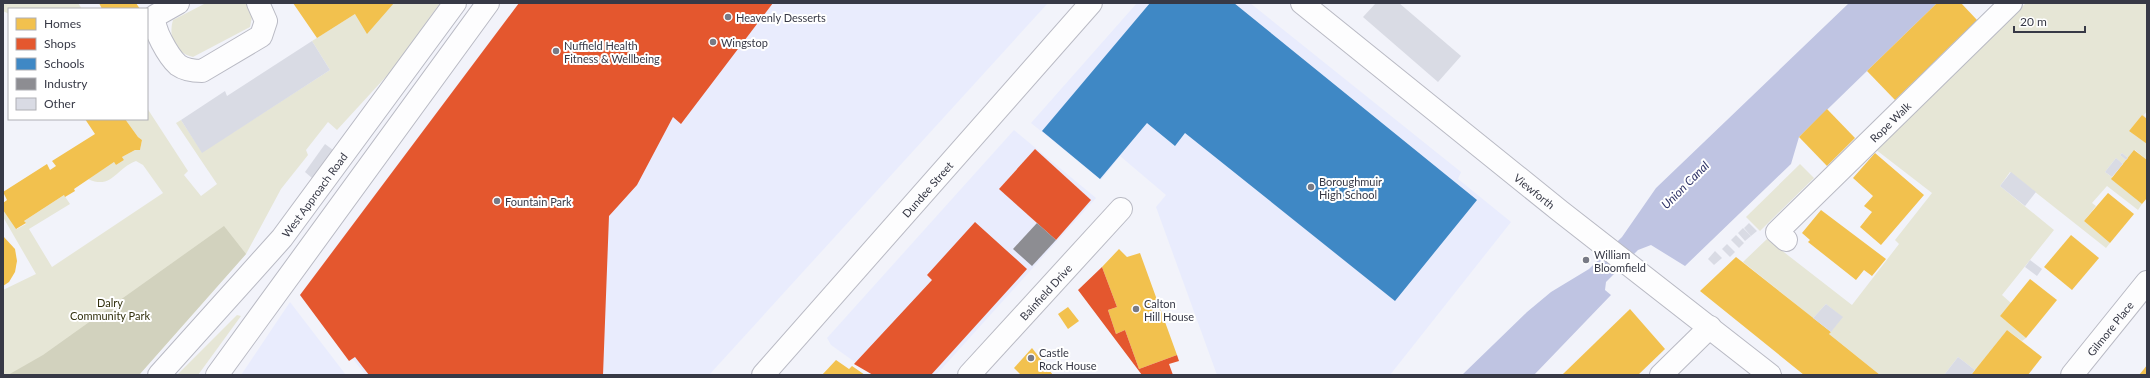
<svg xmlns="http://www.w3.org/2000/svg" width="2150" height="378" font-family="Lato,sans-serif">
<style>
.built{fill:#e9ecfd}
.green{fill:#e6e6d6}
.forest{fill:#d2d2be}
.water{fill:#bfc4e2}
.homes{fill:#f2c14e}
.shops{fill:#e4572e}
.schools{fill:#3f88c5}
.industry{fill:#8d8d92}
.building{fill:#d9dbe4}
.lines{fill:none;stroke-linecap:round;stroke-linejoin:round}
.minor-casing{stroke:#b9bac4;stroke-width:24}
.minor{stroke:#fdfdfe;stroke-width:22}
.poi-dot{fill:#787a85;stroke:#fff;stroke-width:1.5}
.labels{text-anchor:middle;dominant-baseline:central;stroke-width:4;stroke-linejoin:round;paint-order:stroke}
.poi-label{font-size:11px;fill:#373946;stroke:#fff;text-anchor:start}
.street-label{font-size:11px;fill:#373946;stroke:#fff}
.park-label{font-size:11px;fill:#33310e;stroke:#fff}
.water-label{font-size:12px;font-style:italic;fill:#303467;stroke:#fff}
</style>
<rect width="100%" height="100%" fill="#f2f3fa"/>
<g class="built">
<path d="M519,3h529l-339,372h-343l-66,-80z"/>
<path d="M1137,3h113l211,169 -3,7 53,43 -121,153h-173l-61,-168 10,-12 -46,-39 -19,24 -70,-57z"/>
<path d="M1014,130l82,68 -160,177h-63l-42,-30 -4,-7z"/>
<path d="M290,302l56,73h-105z"/>
</g>
<g class="green">
<path d="M3,3h75l4,6h-73v5l-6,-3z"/>
<path d="M206,3h43l3,14 -2,10 -57,30c-18,-4 -25,-20 -20,-37z"/>
<path d="M394,3h46l-47,66 -56,61 -9,-8 -22,28 2,5 -27,34 -35,65 -107,121h-136v-85l33,-16 -33,-57v-7l14,19 9,-5 -2,-3 40,-26 6,9 -41,25 23,38 111,-74 -20,-28 -7,-4c-21,8 -24,29 -48,18l26,-17 2,3 8,-5 -2,-3 13,-7h5l2,-10 -4,-3 -13,-18h22v-11l41,63 -4,4 17,21 16,-12 -41,-61 5,-3 21,32 128,-82 -18,-29 43,-27z"/>
<path d="M2026,3h121v108l-3,4 3,4 -5,-4 -13,16 18,13v16l-12,-10 -7,8 -6,-5 -2,2 6,5 -3,4 -7,-6 -11,14 7,5v2l30,25 -4,6 -31,-24 -15,17 4,3 -12,15 26,22 -4,5 -96,-76 -10,14 54,44 -52,65 9,8 -11,13 26,22 -4,3 -15,-11 -32,40 -17,-13 -14,18h-64l-51,-41 13,-17 -16,-13 -13,14 -70,-56 24,-23 85,66 47,-61 -4,-4 37,-47 -57,-44z"/>
<path d="M1800,164l14,14 -54,53 -14,-14z"/>
<path d="M237,315l4,1 -43,59h-21z"/>
</g>
<path class="forest" d="M224,226l22,28 -107,121h-131l35,-20z"/>
<path class="water" d="M1849,3h88l-138,134 -8,27 -106,102 -34,-21 -13,5 -32,32 -1,8 6,5 -77,80h-72l65,-63 24,-20 38,-23 33,-32 34,-49z"/>
<g class="homes">
<path d="M99,3h37l4,6h-38z"/>
<path d="M293,3h101l-27,31 -12,-20 -38,24z"/>
<path d="M1937,3h24l16,17 -82,80 -28,-29z"/>
<path d="M1827,109l28,29 -28,28 -28,-29z"/>
<path d="M2142,115l5,4v25l-18,-13z"/>
<path d="M85,119h40l13,18 4,3 -2,10h-5l-13,7 2,3 -8,5 -2,-3 -40,27 1,2 -10,6 -1,-2 -40,26 2,2 -10,6 -13,-19v-7l4,-3 -4,-8 44,-28 3,6 6,-4 -4,-5 43,-27z"/>
<path d="M2134,150l13,10v38l-5,6 -31,-25z"/>
<path d="M1875,153l49,42 -43,50 -21,-18 12,-15 -8,-6 9,-10 -20,-18z"/>
<path d="M2108,193l26,21 -24,29 -26,-22z"/>
<path d="M1821,210l65,49 -14,17 -8,-6 -8,10 -48,-38 2,-2 -8,-7z"/>
<path d="M2071,235l28,23 -27,32 -28,-23z"/>
<path d="M3,236l12,13 2,12 -2,11 -6,10 -6,4z"/>
<path d="M1119,249l8,8 13,-4 37,102 -38,14 -14,-39 -9,4 -8,-24 9,-3 -15,-40z"/>
<path d="M1736,257l95,75 -2,2 51,41h-76l-104,-84z"/>
<path d="M2030,279l27,21 -31,38 -26,-22z"/>
<path d="M1068,307l11,14 -11,8 -10,-15z"/>
<path d="M1630,309l35,40 -27,26h-76z"/>
<path d="M2007,330l35,27 -14,18h-57z"/>
<path d="M1032,348l21,27h-32l-7,-7z"/>
<path d="M836,360l13,9 3,-3 13,9h-43z"/>
<path d="M2147,365v10h-8l5,-6z"/>
</g>
<g class="shops">
<path d="M519,3h254l-92,121 -8,-7 -36,68 -28,31 -6,159h-234l-14,-18 -6,4 -49,-66z"/>
<path d="M1035,149l56,51 -35,40 -57,-51z"/>
<path d="M975,222l52,47 -96,106h-58l-19,-11 78,-84 -5,-5z"/>
<path d="M1102,267l15,40 -9,3 8,24 9,-4 14,39 38,-14 2,6 -10,3 4,11h-31l-64,-85z"/>
</g>
<path class="schools" d="M1150,3h84l243,197 -82,101 -210,-168 -10,13 -28,-23 -47,56 -58,-48z"/>
<path class="industry" d="M1037,223l19,17 -24,26 -19,-17z"/>
<g class="building">
<path d="M1376,3h23l62,53 -23,26 -75,-65z"/>
<path d="M312,41l18,29 -128,83 -21,-33 44,-29 2,5z"/>
<path d="M325,144l8,6 -21,28 -7,-6z"/>
<path d="M2122,153l6,5 -2,2 -6,-5z"/>
<path d="M2116,158l7,6 -11,13 -7,-5z"/>
<path d="M2011,172l25,20 -11,14 -25,-20z"/>
<path d="M1749,223l8,8 -6,5 -7,-8z"/>
<path d="M1743,228l8,8 -6,5 -7,-8z"/>
<path d="M1736,235l8,8 -5,5 -8,-8z"/>
<path d="M1727,244l8,8 -5,5 -8,-8z"/>
<path d="M1715,251l7,7 -8,7 -6,-6z"/>
<path d="M2030,260l12,9 -5,7 -12,-9z"/>
<path d="M1826,304l17,13 -12,15 -18,-14z"/>
<path d="M1958,357l17,13 -4,5h-27z"/>
</g>
<g class="lines">
<g class="minor-casing">
<g id="minor">
<path d="M178,3l-23,13c-4,11 14,41 23,49 7,5 15,6 24,6l59,-35 5,-15 -8,-18"/>
<path id="s1" d="M1302,3l258,208 210,164"/>
<path id="s2" d="M1786,240l-9,-8 234,-229"/>
<path id="s3" d="M159,375l123,-137 173,-235"/>
<path d="M217,375l271,-372"/>
<path id="s4" d="M763,375l328,-372"/>
<path id="s5" d="M969,375l152,-166"/>
<path d="M1661,375l49,-48"/>
<path id="s6" d="M2072,375l75,-93"/>
</g>
</g>
<use href="#minor" class="minor"/>
</g>
<g class="poi-dot">
<circle cx="728" cy="17" r="4"/>
<circle cx="713" cy="42" r="4"/>
<circle cx="556" cy="51" r="4"/>
<circle cx="1311" cy="187" r="4"/>
<circle cx="497" cy="201" r="4"/>
<circle cx="1586" cy="260" r="4"/>
<circle cx="1136" cy="309" r="4"/>
<circle cx="1031" cy="358" r="4"/>
</g>
<g class="labels">
<g class="poi-label">
<text x="736" y="17">Heavenly Desserts</text>
<text x="721" y="42">Wingstop</text>
<text x="564" y="45">Nuffield Health<tspan x="564" dy="13">Fitness &amp; Wellbeing</tspan></text>
<text x="1319" y="181">Boroughmuir<tspan x="1319" dy="13">High School</tspan></text>
<text x="505" y="201">Fountain Park</text>
<text x="1594" y="254">William<tspan x="1594" dy="13">Bloomfield</tspan></text>
<text x="1144" y="303">Calton<tspan x="1144" dy="13">Hill House</tspan></text>
<text x="1039" y="352">Castle<tspan x="1039" dy="13">Rock House</tspan></text>
</g>
<g class="street-label">
<text stroke="none"><textPath href="#s2" startOffset="170">Rope Walk</textPath></text>
<text stroke="none"><textPath href="#s4" startOffset="248">Dundee Street</textPath></text>
<text stroke="none"><textPath href="#s1" startOffset="299">Viewforth</textPath></text>
<text stroke="none"><textPath href="#s3" startOffset="238">West Approach Road</textPath></text>
<text stroke="none"><textPath href="#s5" startOffset="113">Bainfield Drive</textPath></text>
<text stroke="none"><textPath href="#s6" startOffset="60">Gilmore Place</textPath></text>
</g>
<g class="park-label">
<text x="110" y="302">Dalry<tspan x="110" dy="13">Community Park</tspan></text>
</g>
<g class="water-label">
<text transform="translate(1685 185) rotate(-45)">Union Canal</text>
</g>
</g>
<rect width="2150" height="378" fill="none" stroke="#373946" stroke-width="8"/>
<rect x="8" y="8" width="140" height="112" fill="#ffffff" stroke="#afb0b5"/>
<rect x="16" y="18" width="20" height="12" fill="#f2c14e" stroke="#afb0b5"/>
<text x="44" y="28" font-size="12" fill="#373946">Homes</text>
<rect x="16" y="38" width="20" height="12" fill="#e4572e" stroke="#afb0b5"/>
<text x="44" y="48" font-size="12" fill="#373946">Shops</text>
<rect x="16" y="58" width="20" height="12" fill="#3f88c5" stroke="#afb0b5"/>
<text x="44" y="68" font-size="12" fill="#373946">Schools</text>
<rect x="16" y="78" width="20" height="12" fill="#8d8d92" stroke="#afb0b5"/>
<text x="44" y="88" font-size="12" fill="#373946">Industry</text>
<rect x="16" y="98" width="20" height="12" fill="#d9dbe4" stroke="#afb0b5"/>
<text x="44" y="108" font-size="12" fill="#373946">Other</text>
<path d="M2014 26v6h71v-6" fill="none" stroke="#373946" stroke-width="2"/>
<text x="2020" y="26" font-size="12" fill="#373946" stroke="#ffffff" stroke-width="3" paint-order="stroke">20 m</text>
</svg>
